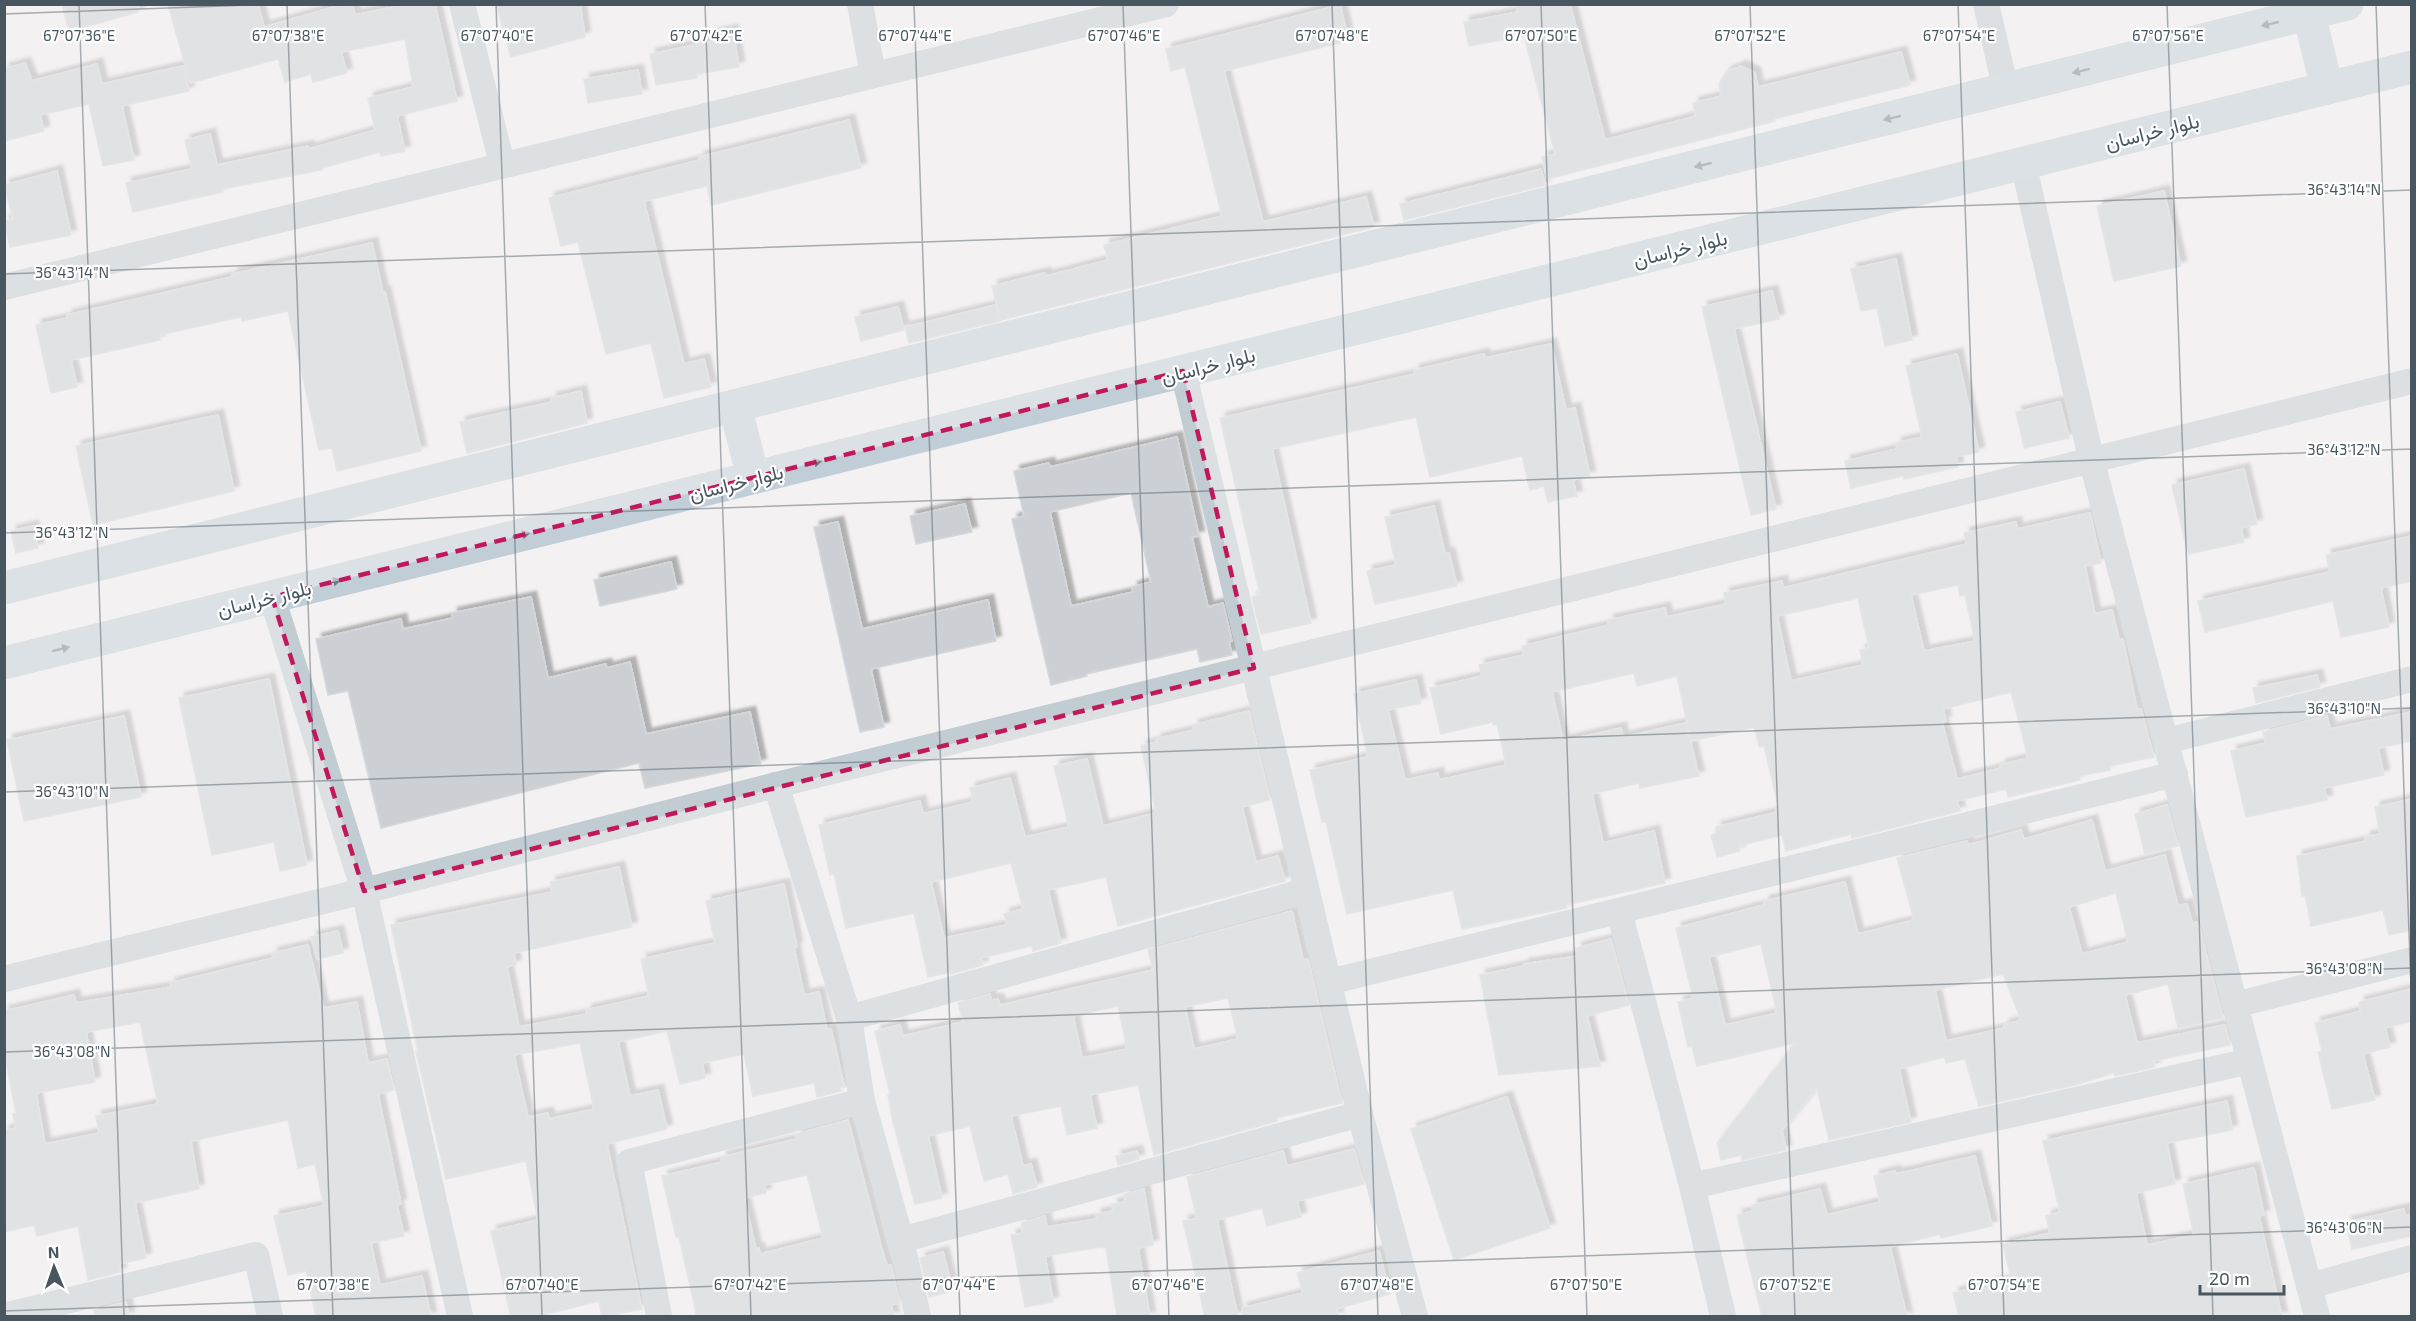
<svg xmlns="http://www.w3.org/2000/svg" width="2416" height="1321" font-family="'Exo 2',Vazirmatn,sans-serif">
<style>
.building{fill:#ccd0d5;stroke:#d4d7dc;stroke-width:1.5;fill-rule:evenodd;filter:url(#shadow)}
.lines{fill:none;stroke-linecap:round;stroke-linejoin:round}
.street{stroke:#c1ccd3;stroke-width:26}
.secondary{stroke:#c1ced8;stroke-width:33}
.oneway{fill:#6c7a83}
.marked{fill:none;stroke:#c2185b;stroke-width:4.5;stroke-dasharray:12 8;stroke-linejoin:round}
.ticks{fill:none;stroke:#47565f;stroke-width:1.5;stroke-opacity:0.45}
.labels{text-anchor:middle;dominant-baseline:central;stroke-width:4.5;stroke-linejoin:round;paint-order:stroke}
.street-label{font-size:20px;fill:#47565f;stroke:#fff}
.ticks-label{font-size:15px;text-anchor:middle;fill:#47565f;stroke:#fff;stroke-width:4.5;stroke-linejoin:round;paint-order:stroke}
</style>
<defs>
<filter id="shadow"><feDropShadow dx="5.5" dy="-5.5" stdDeviation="1.5" flood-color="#0004"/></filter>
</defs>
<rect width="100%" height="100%" fill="#f3f1f1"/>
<g class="building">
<path d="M62,4h76l1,8 -70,19z"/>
<path d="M168,4h90l6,23 80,-23h8l3,11 53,-11h27l22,97 -60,15 8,35 -24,5 -1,-4 -58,16v2l-100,19 1,3 -90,20 -7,-29 66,-14 -7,-29 25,-6 7,31 91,-19 1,3 66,-19 -7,-32 45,-11 -8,-48 -64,13 6,21 -34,9 -2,-8 -26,8 -7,-23 -88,24z"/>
<path d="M496,4h84l5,33 -74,20z"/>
<path d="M1516,4h54l35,136 91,-24 -3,-13 28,-7 -2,-12 7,-12 15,-6 14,7 3,14 143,-35 9,33 -136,34 1,2 -228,58 -5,-22 13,-3 -31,-118 -55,10 -5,-24 54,-10z"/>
<path d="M1340,5l9,36 -125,30 39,151 103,-25 8,30 -373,93 -9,-34 53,-13 1,3 62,-16 -4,-15 118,-29 -37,-149 -14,4 -5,-22z"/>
<path d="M733,30l6,37 -43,7 1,4 -41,7 -6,-31 64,-13 -2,-7z"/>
<path d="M25,63l7,18 65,-17 5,20 81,-18 6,25 -67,15 12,54 -31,6 -14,-62 -49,11 4,16 -40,10v-72z"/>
<path d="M638,70l4,24 -54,9 -4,-24z"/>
<path d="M849,120l12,48 -150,37 -4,-19 -63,15 40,163 20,-5 7,28 -47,11 -13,-55 -45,11 -28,-112 -17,4 -12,-48 151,-38 -1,-3z"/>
<path d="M1541,169l4,16 -141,35 -4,-16z"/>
<path d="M57,171l14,64 -61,12 -6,-26 9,-2 -9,-34z"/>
<path d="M2164,191l17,75 -67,15 -17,-75z"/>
<path d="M372,243l11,50 2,-1 36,159 -84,20 -5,-23 -13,2 -31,-139 -46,10 -1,-4 -82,18 1,5 -89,20 6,27 -26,6 -15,-68 32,-7 -1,-3 165,-38v-3z"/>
<path d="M1896,259l16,81 -27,6 -8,-38 -16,3 -10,-42z"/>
<path d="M1772,291l7,28 -45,10 42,180 -25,6 -49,-208z"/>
<path d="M996,305l4,16 -91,22 -4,-16z"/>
<path d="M898,307l6,23 -43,11 -6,-24z"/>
<path d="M1551,344l15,66 9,-2 15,68 -17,4 4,16 -29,6 -4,-16 -14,4 -8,-34 -92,21 -14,-60 -144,32 39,174 -50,11 -9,-37 8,-2 -40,-177 195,-44 -1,-4 70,-16 1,4z"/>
<path d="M1957,354l22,98 -23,5 2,10 -54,12 -1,-3 -52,12 -6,-27 52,-12 -1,-6 26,-6 -16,-71z"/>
<path d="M581,391l6,32 -120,30 -7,-31 92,-20 -1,-4z"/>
<path d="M2060,402l9,36 -45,10 -8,-36z"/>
<path d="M218,415l16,76 -141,34 -17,-79z"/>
<path d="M1177,437l22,99 -7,1 16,70 15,-4 9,38 -3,1 3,13 -32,7 -3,-13 -111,25 1,2 -36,9 -39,-166 12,-3 -10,-45 35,-8 1,4zM1131,493l20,89 -19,5 1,5 -62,14 -21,-94z"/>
<path d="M2244,469l13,55 -16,4 3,14 -56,12 -16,-69z"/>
<path d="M965,504l7,28 -56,12 -6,-28z"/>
<path d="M1434,506l11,48 4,-1 8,33 -82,18 -8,-33 29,-6 -11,-48z"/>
<path d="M2090,513l11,50 -16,3 10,48 17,-4 7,30 4,-1 14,70h4l13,48 -44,9v4l-31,6 1,4 -72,17 -2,-8 -49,12 3,10 -108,27 -1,-4 -65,17 -4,-16 -43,11 1,5 -23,6 -6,-22 6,-1 -1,-7 61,-15 -2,-6 3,-1 -14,-59 -5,1 -5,-20 -63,14 -14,-65 -40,10 -3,-13 -82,19 11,49 58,-13 2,9 63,-14 13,53 -59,12 -1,-5 -47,11 11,49 51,-12 11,52 -99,22 1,3 -105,21 -9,-39 -106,24 -21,-92h-4l-12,-52 58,-13 -14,-63 62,-14 5,23 -33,7 17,70 33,-7 1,7 67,-15 -9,-41 -4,1v-3l-52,12 -11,-46 52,-12 -3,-11 45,-10 -2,-9 87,-21 -1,-5 57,-12 2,9 59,-13 -2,-11 58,-12 1,7 184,-44 -3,-11 52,-11 1,7zM1958,585l2,11 5,-1 10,46 -51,10 -13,-56zM1858,598l11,50 -9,2 3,15 -72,16 -14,-65zM2011,692l17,66 -28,7 1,3 -44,11 -15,-57 4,-1 -3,-12z"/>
<path d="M838,522l24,107 126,-29 8,41 -125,28 13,58 -24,5 -46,-205z"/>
<path d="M33,526l5,22 -22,5 -5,-22z"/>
<path d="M2412,536v45l-31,7 8,39 -48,10 -8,-36 -128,31 -7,-31 132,-29 -4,-17z"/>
<path d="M671,562l6,27 -77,17 -6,-26z"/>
<path d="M531,597l17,81 58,-14 1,4 23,-6 16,72 104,-22 11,52 -116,24 -6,-25 -258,65 -33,-137 -20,4 -12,-56 85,-20 2,10 50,-11 -1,-5z"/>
<path d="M2317,675l3,12 -64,16 -3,-15z"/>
<path d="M269,679l38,186 -27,6 -6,-29 -62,13 -33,-157z"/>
<path d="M1249,711l21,89 -28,7 14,55 22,-6 7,25 -167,45 -12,-49 -58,13 13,53 -28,8 -1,-5 -51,12 2,7 -32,9v-2l-23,5 -14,-64 -68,15 -12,-54 -4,1 -11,-50 101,-24 3,13 50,-12 -3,-14 40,-10 15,59 44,-10 -15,-61 33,-7 16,67 53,-13 -15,-67 16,-4 -1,-3 38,-9 -1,-5zM1011,863l12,46 -19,5 3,11 -63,13 -13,-56z"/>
<path d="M2412,712v29l-34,7 6,27 -60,13 3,12 -81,17 -15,-66 35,-8 -3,-11 64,-16 3,13z"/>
<path d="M124,716l17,81 -117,24 -17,-81z"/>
<path d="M2412,799v131l-23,5 -6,-25 -72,16 -6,-31 -3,1 -5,-40 69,-15 -1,-4 15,-3 -5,-27z"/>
<path d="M2167,805l11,41 -33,8 -10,-40z"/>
<path d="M2092,820l13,51 60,-16 13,51 9,-2 5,19 6,-1 25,96 -45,10 -10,-44 -43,11 12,48 88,-18 5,20 -77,16 2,6 -40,9 -1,-3 -39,12 -96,21 -14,-47 -19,4 -2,-6 -45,12 12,53 -82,18 -12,-52 -35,42 4,20 -44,10 -1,-5 -20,5 -4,-17 78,-100 -98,23 -5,-20 -4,1 -10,-45 15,-4 -17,-70 88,-23v-4l81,-19 13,52 56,-14 -17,-62 70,-17 1,4 53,-15 3,9zM2116,893l12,49 -46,12 -13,-47zM1761,944l16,69 -52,12 -16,-68zM2003,974l18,46 -17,5 1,3 -59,13 -11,-51z"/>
<path d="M619,867l13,60 -118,26 2,12 -9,2 12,60 68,-13 -1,-4 63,-14 -8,-37 74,-16 -9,-42 78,-17 13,63 -3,1 10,47 15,-3 8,38 4,-1 13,56 -4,1 1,5 -24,6 -3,-14 -61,13 -9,-42 -42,9 3,15 -25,6 -13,-53 -49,11 12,54 28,-6 9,39 -60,15 35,165 -40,8 -3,-16 -64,16h-24l-20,-86 47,-11 -12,-59 -80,18 -30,-127h2l-27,-127 161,-33 -2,-10zM580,1043l14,66 -45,10 -1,-6 -20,4 -14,-62z"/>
<path d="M1292,911l11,49 5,-1 34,144 -66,15 1,3 -123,34 -16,-70 -48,10 7,33 -30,7 -6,-29 -50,10 12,50 8,-2 6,23 -24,7 -5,-20 -24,7 -14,-55 -42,10 14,62 -27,6 -23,-86 -4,-23 2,-1 -15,-63 25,-6 3,11 60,-14 -5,-19 32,-9 1,6 7,-1 2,6 153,-35 -5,-20zM1228,998l10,41 -44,10 -9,-42zM1118,1006l9,43 -45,9 -9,-42z"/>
<path d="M338,931l5,22 -26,6 -6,-22z"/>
<path d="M1611,939l18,66 -42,11 13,50 -101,9 -19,-100 44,-9v-2l54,-8 -2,-8z"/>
<path d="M308,945l15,63 34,-6 11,61 19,-4 7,31 -16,4 23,110 -4,1 7,31 -33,7 9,42 42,-9 9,41h-115l-10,-46 -18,4 -14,-59 50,-10 -9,-42 -17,4 -10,-48 -97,21 8,48 -64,14 11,55 -27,6 2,8 -33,8 -10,-54 -41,10 -3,-11 -30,7v-101l12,-3 -3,-14 3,-1 -12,-62v-40l70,-16 2,8 95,-16 -1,-4 103,-25 -1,-5zM140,1022l18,82 -62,12 3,17 -54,11 -9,-51 59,-11 -9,-50z"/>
<path d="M2412,989v32l-27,7 5,19 -27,7 12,46 -43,9 -14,-57 4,-1 -7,-28 46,-12 -2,-9z"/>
<path d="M1507,1097l43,131 -96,32 -43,-131z"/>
<path d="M2227,1101l5,29 -65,13 8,41 -39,9 11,52 47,-10 -11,-51 71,-16 10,47 -5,1 23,101h-323l-6,-24 58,-14 -8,-35 47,-11 -4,-17 14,-4 -17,-71z"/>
<path d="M848,1120l33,126 6,20 4,-1 9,38 -9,2 3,12h-197l-18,-80h-3l-14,-61 60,-14 -1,-5 76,-18 -1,-5zM807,1175l16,63 -63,16 -1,-6 -3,1 -12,-51 22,-5 -2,-8z"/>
<path d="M1354,1149l10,35 -67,17 4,16 -34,9 -5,-18 -45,12 21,97h-33l-22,-96 14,-2 -10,-42 96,-26 4,15z"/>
<path d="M1137,1151l2,8 -21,6 -2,-9z"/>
<path d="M1975,1156l17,70 -51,12 -1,-4 -50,13 17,70h-145l-25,-102 16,-4 -1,-6 68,-16 7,26 53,-13 -6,-26 21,-5 1,3z"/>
<path d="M1144,1189l9,56 -15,3 12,69h-33l-11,-69 -5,-1 -56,9 8,46 -28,5 -14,-72 12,-2 -2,-10 24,-7 2,11 50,-8 -1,-5 17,-3 -1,-7 14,-2 -2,-8z"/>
<path d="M2404,1209l1,7 7,-2v22l-60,13 -6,-27z"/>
<path d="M1379,1251l11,43 -54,15 2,8h-95l-1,-9 61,-15 -6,-20z"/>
<path d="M943,1252l10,39 -24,6 -9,-39z"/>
<path d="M126,1302l3,15h-34l-1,-7z"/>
</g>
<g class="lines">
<g class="street">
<path d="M462,4l40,160"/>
<path d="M860,4l13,71"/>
<path d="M1986,4l20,86"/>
<path d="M2023,163l69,299 225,854"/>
<path d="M4,287l1162,-283"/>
<path d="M1183,371l177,743 55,202"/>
<path d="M272,597l92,294 96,425"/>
<path d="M2166,741l246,-62"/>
<path d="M776,785l73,233 13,83 39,139 17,76"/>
<path d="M1619,911l73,275 31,130"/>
<path d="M4,979l360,-88 412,-106 1636,-404"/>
<path d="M1329,982l846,-208"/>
<path d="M2235,1005l177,-45"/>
<path d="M849,1018l457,-127"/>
<path d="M1692,1186l558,-125"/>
<path d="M901,1240l459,-126"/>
<path d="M2309,1286l103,-28"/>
<path d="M4,1316l252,-61 14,61"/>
<path d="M659,1316l-30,-154 233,-61"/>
</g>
<g class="secondary">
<path d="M2309,14l18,74"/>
<path d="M735,406l18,71"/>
<path d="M4,588l2343,-584"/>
<path d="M4,663l2408,-596"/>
</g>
</g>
<defs><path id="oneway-solid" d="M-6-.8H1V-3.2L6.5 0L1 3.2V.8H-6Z" transform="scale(1.5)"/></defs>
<g class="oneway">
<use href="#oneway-solid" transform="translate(2270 24) rotate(166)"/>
<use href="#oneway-solid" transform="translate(2081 71) rotate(166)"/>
<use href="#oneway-solid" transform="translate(1892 118) rotate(166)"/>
<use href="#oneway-solid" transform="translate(1703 165) rotate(166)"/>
<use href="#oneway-solid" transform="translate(813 463) rotate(-14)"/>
<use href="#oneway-solid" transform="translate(521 535) rotate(-14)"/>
<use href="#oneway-solid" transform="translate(332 582) rotate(-14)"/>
<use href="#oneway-solid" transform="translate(61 649) rotate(-14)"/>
</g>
<path d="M0 0H2416V1321H0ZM1183,371l71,297 -890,223 -92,-294z" fill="#f3f1f1" fill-opacity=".55" fill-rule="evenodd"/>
<path class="marked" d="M1183,371l71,297 -890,223 -92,-294z"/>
<path class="ticks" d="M79,4l45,1312M287,4l46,1312M496,4l46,1312M705,4l46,1312M914,4l46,1312M1123,4l46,1312M1332,4l46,1312M1541,4l46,1312M1750,4l45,1312M1958,4l46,1312M2167,4l46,1312M2376,4l36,1012M4,14l275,-10M4,274l2408,-84M4,533l2408,-84M4,792l2408,-84M4,1052l2408,-84M4,1311l2408,-84"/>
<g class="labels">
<g class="street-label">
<text transform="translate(2152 131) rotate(-14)">بلوار خراسان</text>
<text transform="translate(1680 248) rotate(-14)">بلوار خراسان</text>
<text transform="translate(1208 365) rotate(-14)">بلوار خراسان</text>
<text transform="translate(736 482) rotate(-14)">بلوار خراسان</text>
<text transform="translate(264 598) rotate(-14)">بلوار خراسان</text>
</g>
</g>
<g class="ticks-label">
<text x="79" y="41">67°07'36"E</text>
<text x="288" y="41">67°07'38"E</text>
<text x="497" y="41">67°07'40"E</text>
<text x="706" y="41">67°07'42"E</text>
<text x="915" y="41">67°07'44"E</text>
<text x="1124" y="41">67°07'46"E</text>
<text x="1332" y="41">67°07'48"E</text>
<text x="1541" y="41">67°07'50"E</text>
<text x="1750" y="41">67°07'52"E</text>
<text x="1959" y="41">67°07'54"E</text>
<text x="2168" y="41">67°07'56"E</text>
<text x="2344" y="195">36°43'14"N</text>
<text x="72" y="278">36°43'14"N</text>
<text x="2344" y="455">36°43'12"N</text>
<text x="72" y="538">36°43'12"N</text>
<text x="2344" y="714">36°43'10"N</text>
<text x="72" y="797">36°43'10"N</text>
<text x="2344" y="974">36°43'08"N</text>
<text x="72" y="1057">36°43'08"N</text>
<text x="2344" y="1233">36°43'06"N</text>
<text x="333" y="1290">67°07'38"E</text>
<text x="542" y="1290">67°07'40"E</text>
<text x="750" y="1290">67°07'42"E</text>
<text x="959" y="1290">67°07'44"E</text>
<text x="1168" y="1290">67°07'46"E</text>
<text x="1377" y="1290">67°07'48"E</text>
<text x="1586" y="1290">67°07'50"E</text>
<text x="1795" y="1290">67°07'52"E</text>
<text x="2004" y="1290">67°07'54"E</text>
</g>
<rect width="2416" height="1321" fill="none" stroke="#47565f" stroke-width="12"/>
<g transform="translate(54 1267) rotate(358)" stroke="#ffffff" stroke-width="4.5" paint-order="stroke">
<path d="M0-4.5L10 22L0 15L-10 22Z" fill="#47565f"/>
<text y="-9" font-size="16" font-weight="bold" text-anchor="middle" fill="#47565f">N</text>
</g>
<path d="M2200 1285v9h84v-9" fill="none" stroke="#47565f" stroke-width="3"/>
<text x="2209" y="1285" font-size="18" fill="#47565f" stroke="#ffffff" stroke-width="4.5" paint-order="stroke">20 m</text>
</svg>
